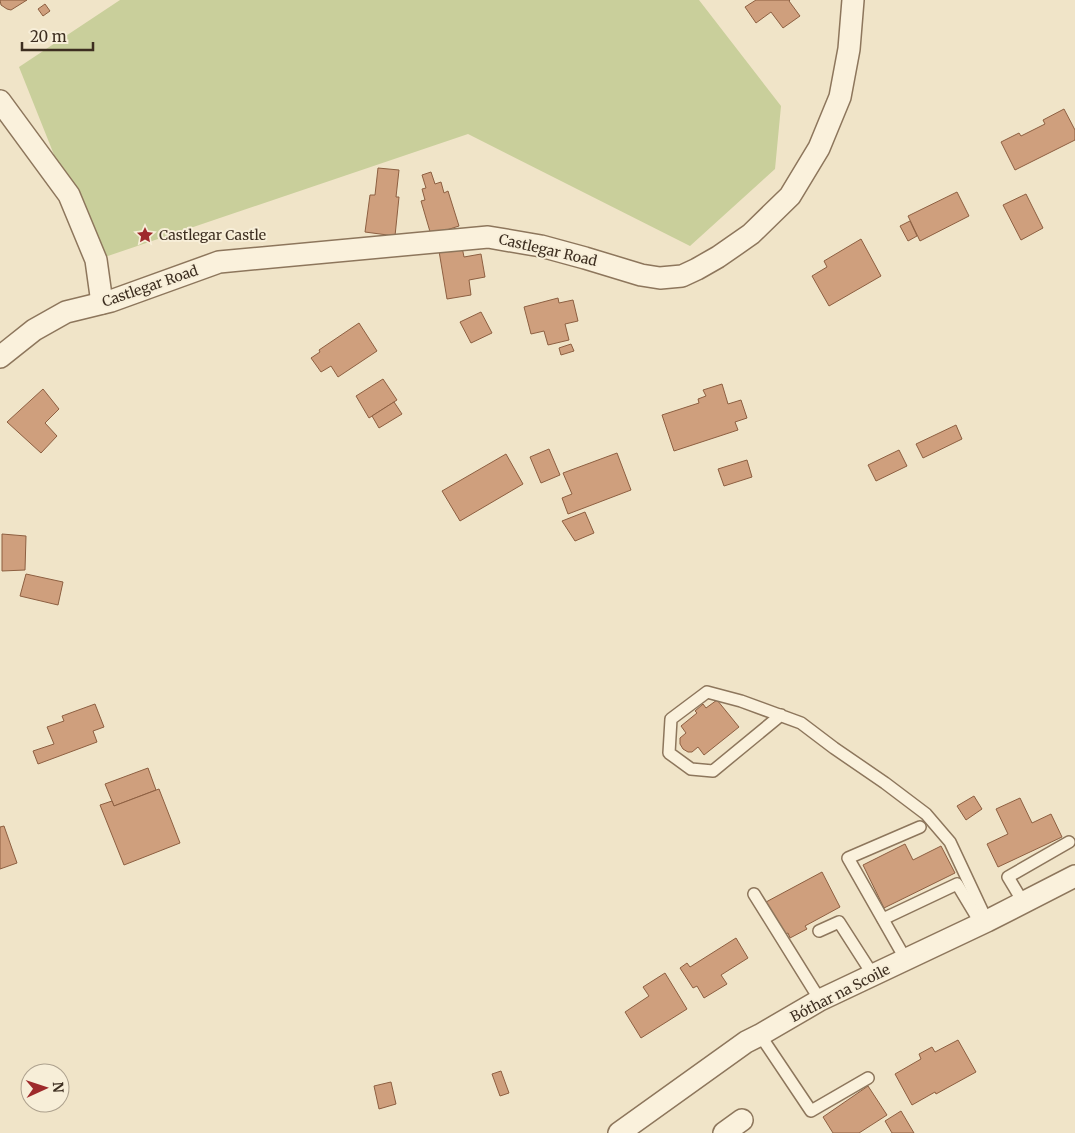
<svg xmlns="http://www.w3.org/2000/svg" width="1075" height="1133" font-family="Merriweather,serif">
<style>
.green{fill:#c9cf9b}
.building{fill:#cf9f7d;stroke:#8d5f41}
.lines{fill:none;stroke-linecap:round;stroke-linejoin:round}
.service-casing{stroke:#8d765c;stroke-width:14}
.minor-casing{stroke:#8d765c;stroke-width:24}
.service{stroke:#faf1dc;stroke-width:11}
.minor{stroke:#faf1dc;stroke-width:21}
.labels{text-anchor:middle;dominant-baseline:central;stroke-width:4;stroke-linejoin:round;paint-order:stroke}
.poi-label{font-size:14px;fill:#3d2e20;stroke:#f7eed8;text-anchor:start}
.street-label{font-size:14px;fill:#3d2e20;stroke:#f7eed8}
</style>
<rect width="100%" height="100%" fill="#f0e4c8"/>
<path class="green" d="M120,0h579l82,106 -6,63 -85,77 -222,-112 -372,126 -77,-193z"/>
<g class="building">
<path d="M0,0h27l-16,10 -4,-1 -6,-4z"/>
<path d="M756,0h34l-1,1 11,15 -17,12 -12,-16 -15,11 -11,-16z"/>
<path d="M45,4l5,7 -7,5 -5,-7z"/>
<path d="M1064,109l11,21v10l-60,30 -14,-28 18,-9 2,3 24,-12 -2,-4z"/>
<path d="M378,168l21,2 -3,27h3l-4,39 -30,-4 5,-37h5z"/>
<path d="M431,172l4,12 6,-2 3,11 4,-2 11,35 -28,9 -10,-34 4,-1 -3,-11 4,-1 -4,-13z"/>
<path d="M957,192l12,24 -49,25 -12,-25z"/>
<path d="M1026,194l17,34 -22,12 -18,-35z"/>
<path d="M910,221l7,15 -9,5 -8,-15z"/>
<path d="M861,239l20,37 -52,30 -17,-30 15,-9 -3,-6z"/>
<path d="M462,247l2,10 17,-3 4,23 -16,3 2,15 -24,4 -8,-48z"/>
<path d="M558,298l1,5 14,-3 5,21 -13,3 4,16 -21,5 -4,-14 -13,3 -7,-27z"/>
<path d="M481,312l11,21 -21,10 -11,-21z"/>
<path d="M359,323l18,28 -39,26 -7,-11 -10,6 -10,-14 9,-6 -1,-2z"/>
<path d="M571,344l3,7 -13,4 -2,-7z"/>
<path d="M383,379l14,21 -28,18 -13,-22z"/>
<path d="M722,384l6,20 13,-4 6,18 -12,4 3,8 -64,21 -12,-36 37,-12 -1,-4 8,-3 -3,-6z"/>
<path d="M43,389l16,20 -14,14 12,13 -16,17 -34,-31z"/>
<path d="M394,402l8,12 -23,14 -7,-12z"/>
<path d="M956,425l6,14 -39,19 -7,-14z"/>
<path d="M549,449l11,26 -19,8 -11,-26z"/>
<path d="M899,450l8,16 -31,15 -8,-16z"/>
<path d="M617,453l14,37 -63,24 -6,-16 10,-4 -9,-21z"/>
<path d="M506,454l17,30 -63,37 -18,-30z"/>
<path d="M747,460l5,17 -28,9 -6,-17z"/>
<path d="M585,512l9,21 -19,8 -13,-20z"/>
<path d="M2,534l24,2 -1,34 -23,1z"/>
<path d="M26,574l37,8 -5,23 -38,-9z"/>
<path d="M717,700l22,27 -35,28 -6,-8 -6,5h-4l-5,-3 -3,-5v-6l6,-5 -5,-7 16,-13 -2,-2 8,-7 3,4z"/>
<path d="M95,704l9,23 -11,4 4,11 -59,22 -5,-13 21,-7 -7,-17 17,-6 -2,-5z"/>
<path d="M148,768l8,22 -42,16 -9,-22z"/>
<path d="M159,789l21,54 -56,22 -24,-60 12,-4 2,5z"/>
<path d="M974,796l8,13 -16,11 -9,-14z"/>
<path d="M1020,798l12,25 19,-9 11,23 -64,30 -11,-23 21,-10 -12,-25z"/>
<path d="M4,826l13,37 -17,6v-42z"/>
<path d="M905,844l8,16 28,-14 14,27 -71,35 -21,-43z"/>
<path d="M822,872l18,35 -35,19 2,3 -17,9 -2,-5 -5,2 -17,-33z"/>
<path d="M736,938l12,20 -27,17 6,9 -23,14 -7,-12 -4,2 -13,-20 7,-5 3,4z"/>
<path d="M665,973l22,36 -46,29 -16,-26 24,-16 -6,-9z"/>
<path d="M958,1040l18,32 -40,22 -1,-2 -23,13 -17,-31 26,-15 -2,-5 13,-7 3,5z"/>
<path d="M501,1071l8,22 -9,3 -8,-22z"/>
<path d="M391,1082l5,22 -17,5 -5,-23z"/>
<path d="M868,1086l19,29 -28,18h-26l-10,-16z"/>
<path d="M901,1111l13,22h-22l-7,-12z"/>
</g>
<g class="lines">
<g class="service-casing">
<g id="service">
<path d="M781,715l-68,56 -22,-2 -22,-16 2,-34 36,-27 34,9 60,22 33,25 51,35 41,31 24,28 37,79"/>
<path d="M754,894l66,106"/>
<path d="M1023,902l-15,-25 61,-35"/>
<path d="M883,919l74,-35 24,40"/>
<path d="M819,931l20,-9 34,53"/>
<path d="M906,960l-58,-102 72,-31"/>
<path d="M760,1035l51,76 57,-33"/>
</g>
</g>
<g class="minor-casing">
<g id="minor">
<path d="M0,101l69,94 27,65 6,43"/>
<path d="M0,357l34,-27 32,-18 45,-11 108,-39 269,-25 53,9 44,12 56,17 19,3 22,-2 15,-7 21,-12 33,-23 39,-38 29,-48 21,-51 9,-48 4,-49"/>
<path d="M619,1133l127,-91 14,-7 60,-35 167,-79 88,-45"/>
<path d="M724,1133l18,-13"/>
</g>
</g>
<use href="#service" class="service"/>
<use href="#minor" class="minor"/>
</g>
<defs>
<g id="sight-bare" transform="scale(1.35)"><path d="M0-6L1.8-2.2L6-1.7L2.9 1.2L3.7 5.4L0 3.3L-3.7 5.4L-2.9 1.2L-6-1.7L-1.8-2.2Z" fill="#9e2a2b" stroke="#f7eed8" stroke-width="2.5" paint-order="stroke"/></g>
</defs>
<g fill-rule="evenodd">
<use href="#sight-bare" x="145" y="235"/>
</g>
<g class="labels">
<g class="poi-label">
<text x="159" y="235">Castlegar Castle</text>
</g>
<g class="street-label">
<text transform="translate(548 250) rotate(13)">Castlegar Road</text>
<text transform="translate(150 286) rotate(-19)">Castlegar Road</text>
<text transform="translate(840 993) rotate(-27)">Bóthar na Scoile</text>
</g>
</g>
<g transform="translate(45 1088) rotate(87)"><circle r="24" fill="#f7eed8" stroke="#ada18e"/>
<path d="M0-4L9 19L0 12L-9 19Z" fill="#9e2a2b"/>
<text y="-8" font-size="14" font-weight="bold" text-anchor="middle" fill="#3d2e20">N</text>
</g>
<path d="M22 42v8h71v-8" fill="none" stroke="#3d2e20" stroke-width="2.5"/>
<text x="30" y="42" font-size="15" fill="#3d2e20" stroke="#f7eed8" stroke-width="4" paint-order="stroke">20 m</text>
</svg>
